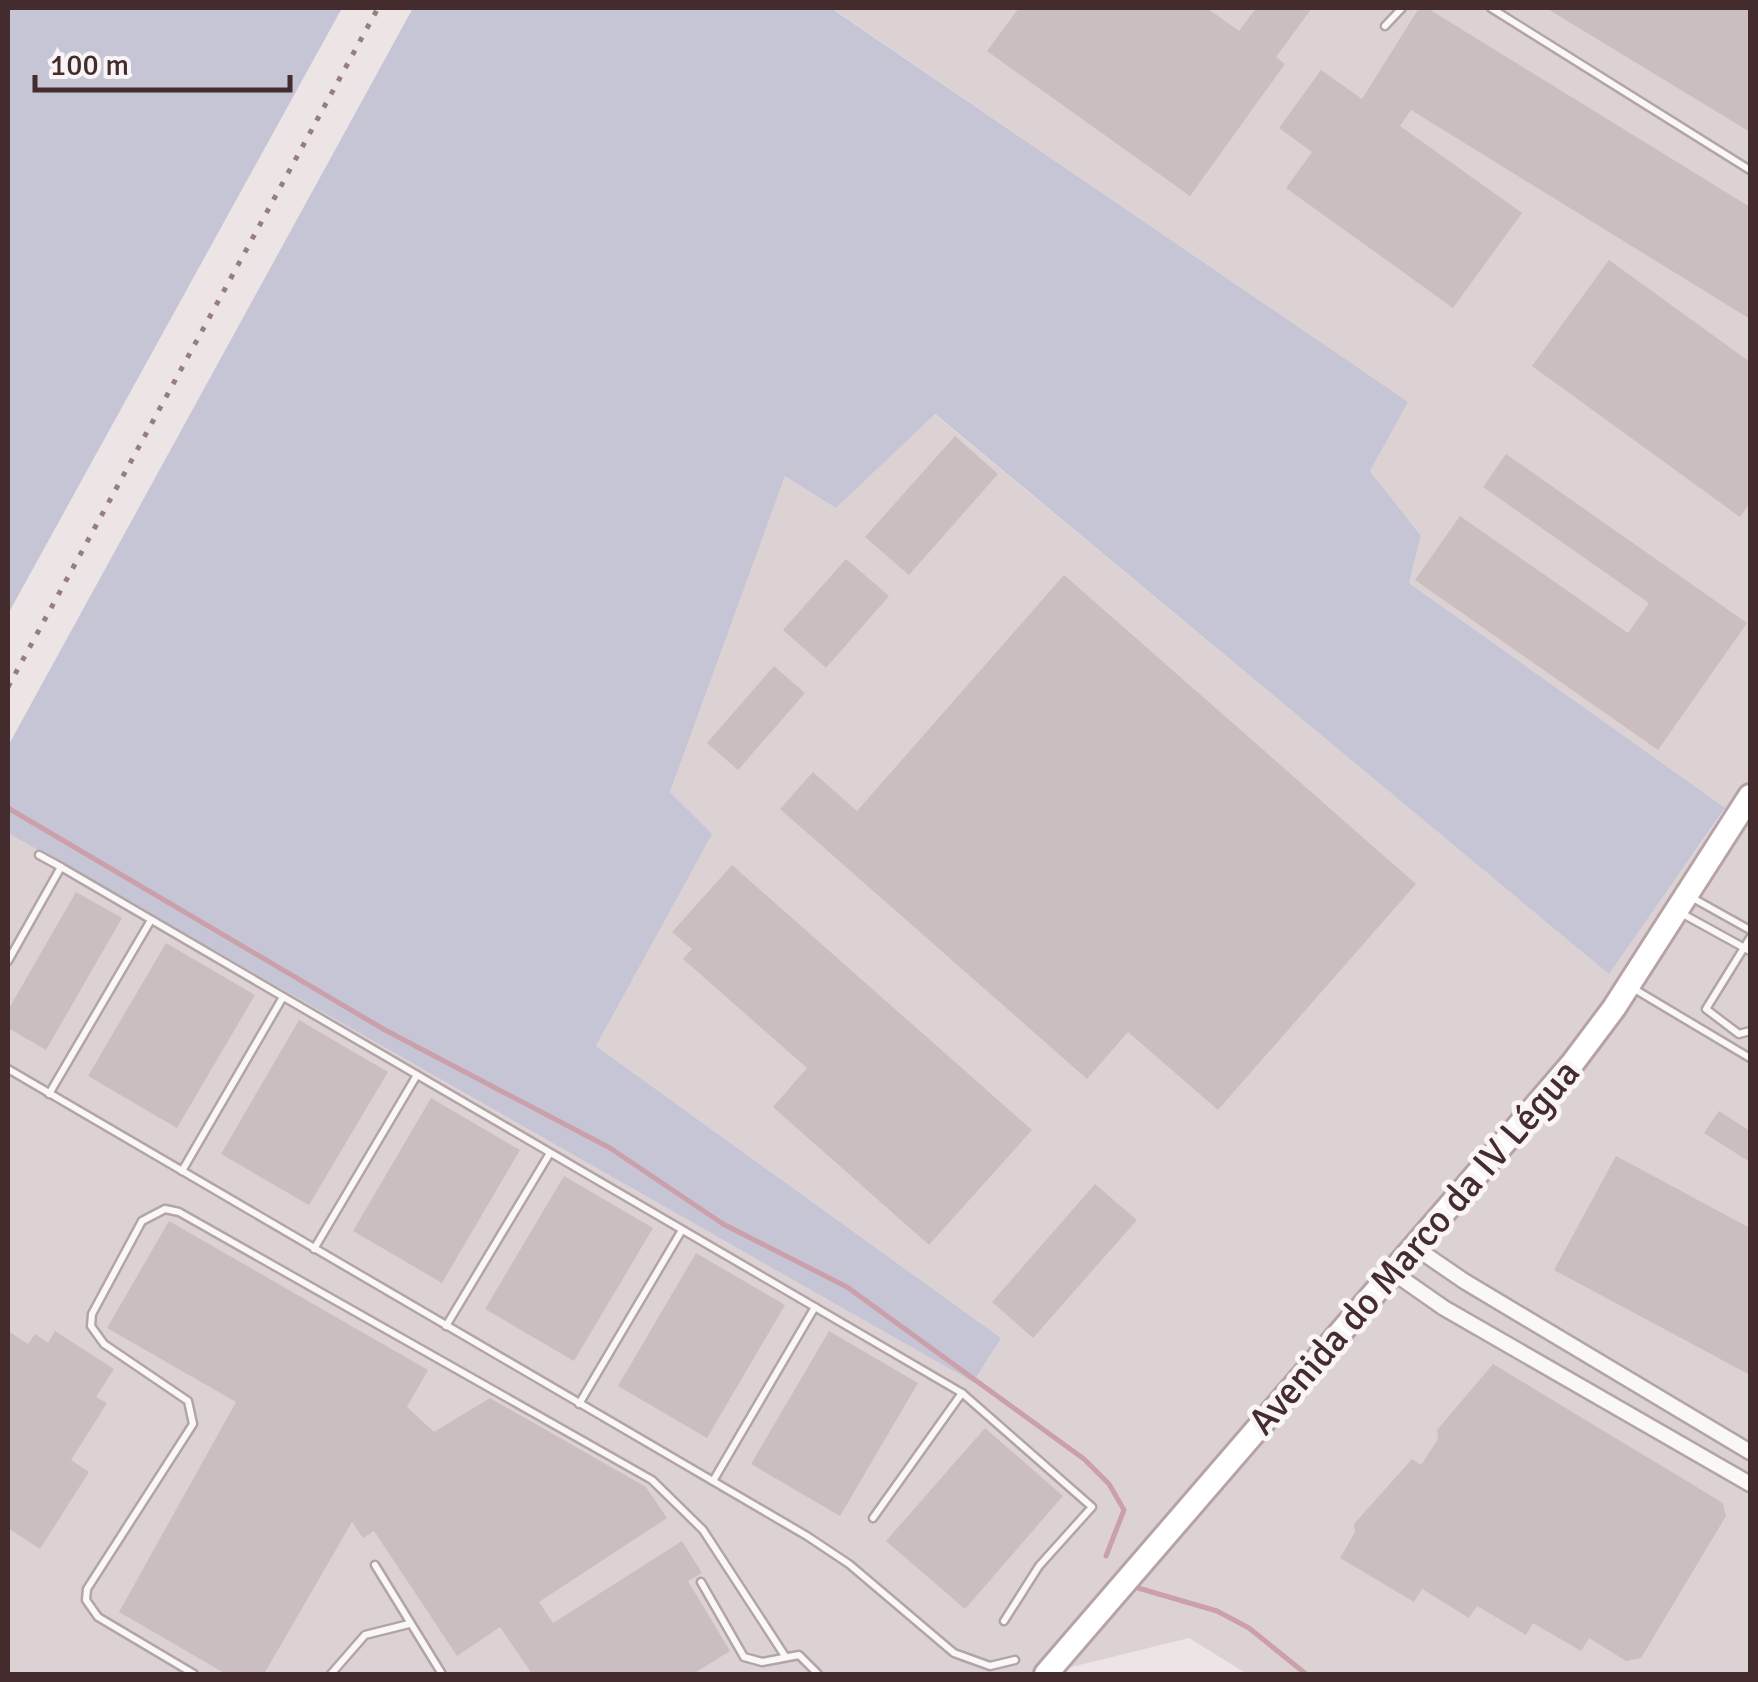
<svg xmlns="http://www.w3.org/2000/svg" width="1758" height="1682" font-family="Signika,sans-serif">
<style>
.built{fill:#ddd2d3}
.green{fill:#c5c5d5}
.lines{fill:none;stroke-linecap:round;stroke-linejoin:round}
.stream{stroke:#cba0aa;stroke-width:5}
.building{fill:#cbbec0}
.service-casing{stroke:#b3a5a7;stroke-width:11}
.minor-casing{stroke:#b3a5a7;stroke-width:19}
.primary-casing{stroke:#b7a3a6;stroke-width:28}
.service{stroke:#faf7f7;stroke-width:6}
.minor{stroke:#faf7f7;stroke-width:14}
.primary{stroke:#fff;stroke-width:22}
.rail{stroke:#957d80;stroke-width:5;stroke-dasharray:5 10;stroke-linecap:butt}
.labels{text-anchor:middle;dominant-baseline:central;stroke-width:10;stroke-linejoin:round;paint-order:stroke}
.street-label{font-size:38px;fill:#442b2e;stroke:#f9f4f5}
</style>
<rect width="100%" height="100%" fill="#ece4e5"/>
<path class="built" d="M832,8h918v1666h-503l-58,-36 -146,36h-1035v-841l993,505 -405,-292 115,-212 -41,-42 115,-317 51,33 98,-94 675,559 116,-164 -316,-226 12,-47 -51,-65 37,-69z"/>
<g class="green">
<path d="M8,8h334l-334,606z"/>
<path d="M413,8h418l577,394 -38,69 51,65 -12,47 316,225 -116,166 -674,-560 -99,94 -51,-32 -115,316 42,42 -116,212 405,292 -28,44 -965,-549v-87z"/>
</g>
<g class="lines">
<g class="stream">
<path d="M8,808l377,222 225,118 113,76 124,63 237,172 25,25 15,26 -18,46"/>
<path d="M1138,1588l79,23 32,17 57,46"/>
</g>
</g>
<g class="building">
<path d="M1019,8h188l32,23 17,-23h56l-36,49 9,7 -95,132 -203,-145z"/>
<path d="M1419,8h8l323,199v112l-339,-209 -11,16 122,87 -69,95 -167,-120 26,-36 -33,-24 42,-58 41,29z"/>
<path d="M1546,8h204v124z"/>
<path d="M1609,260l141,102v141l-10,14 -208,-151z"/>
<path d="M955,436l43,38 -89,101 -44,-38z"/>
<path d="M1506,454l241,169 -89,127 -243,-170 45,-64 168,117 21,-30 -166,-116z"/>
<path d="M846,559l43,37 -63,72 -43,-38z"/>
<path d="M1064,575l352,309 -198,226 -90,-78 -41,47 -307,-270 33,-37 44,39z"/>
<path d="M774,666l31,27 -67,77 -31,-27z"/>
<path d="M732,865l300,265 -103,115 -156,-138 34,-39 -124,-109 9,-10 -20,-17z"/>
<path d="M76,892l46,26 -76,132 -38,-22v-18z"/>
<path d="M166,943l89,52 -78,133 -89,-52z"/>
<path d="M299,1020l89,52 -79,133 -88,-51z"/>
<path d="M431,1098l89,52 -78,133 -89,-52z"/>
<path d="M1719,1111l31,20v31l-46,-29z"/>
<path d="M1616,1156l134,72v147l-196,-105z"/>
<path d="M564,1176l89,52 -79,133 -89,-52z"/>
<path d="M1095,1184l42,36 -104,118 -41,-36z"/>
<path d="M169,1221l259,149 -21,37 27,25 56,-34 156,89 21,31 -128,84 14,21 129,-82 20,32 -14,8 42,70 -37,23h-161l-32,-47 -43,29 -83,-125 -11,7 -11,-16 -88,152h-38l-107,-62 117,-210 -129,-74z"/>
<path d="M696,1253l89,52 -78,133 -89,-52z"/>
<path d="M8,1331l20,13 7,-10 13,9 7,-12 59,38 -18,28 11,6 -36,57 18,12 -49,77 -32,-21z"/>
<path d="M829,1331l89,52 -78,133 -89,-52z"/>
<path d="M1493,1364l230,139 3,13 -85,142 -15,3 -37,-23 -8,13 -48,-28 -7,12 -49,-29 -8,12 -47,-29 -8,13 -74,-44 15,-26 -1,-8 58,-65 9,6 17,-26 -1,-9z"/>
<path d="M985,1428l78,68 -98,113 -79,-68z"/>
</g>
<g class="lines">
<g class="service-casing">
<g id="service">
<path d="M1491,8l259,162"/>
<path d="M1385,26l17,-18"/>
<path d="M39,855l22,12"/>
<path d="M1691,897l59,33"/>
<path d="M1681,913l69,38"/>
<path d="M1750,938l-44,71 33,25 11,-3"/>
<path d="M8,961l53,-94 901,526 130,114 -53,59 -35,55"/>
<path d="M1631,987l119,71"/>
<path d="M8,1069l799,467 42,28 105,89 36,13 25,-6"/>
<path d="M49,1094l102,-174"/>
<path d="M182,1171l101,-174"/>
<path d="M314,1249l103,-174"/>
<path d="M446,1326l104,-173"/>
<path d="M579,1404l103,-174"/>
<path d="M713,1481l102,-174"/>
<path d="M873,1518l89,-125"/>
<path d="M375,1565l67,109"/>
<path d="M701,1582l43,75 18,5 37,-7 19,19"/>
<path d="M194,1674l-96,-57 -12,-17 1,-11 106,-165 -5,-23 -84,-57 -13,-18 1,-12 50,-93 23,-12 14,3 473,268 51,50 82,126"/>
<path d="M331,1674l34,-39 44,-11"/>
</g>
</g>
<g class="minor-casing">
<g id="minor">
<path d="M1413,1246l51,35 286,171"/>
<path d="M1391,1271l53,37 306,176"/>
</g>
</g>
<g class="primary-casing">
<path id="primary" d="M1046,1674l526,-610 42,-56 136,-212"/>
</g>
<use href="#service" class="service"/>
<use href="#minor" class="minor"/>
<use href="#primary" class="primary"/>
<path class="rail" d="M8,687l370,-679"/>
</g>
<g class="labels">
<g class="street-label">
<text transform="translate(1414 1247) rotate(-49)">Avenida do Marco da IV Légua</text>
</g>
</g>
<rect width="1758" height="1682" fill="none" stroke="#442b2e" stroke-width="20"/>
<path d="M35 75v15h255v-15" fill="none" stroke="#442b2e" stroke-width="5"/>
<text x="50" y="75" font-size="30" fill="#442b2e" stroke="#f9f4f5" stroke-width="8" paint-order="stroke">100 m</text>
</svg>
